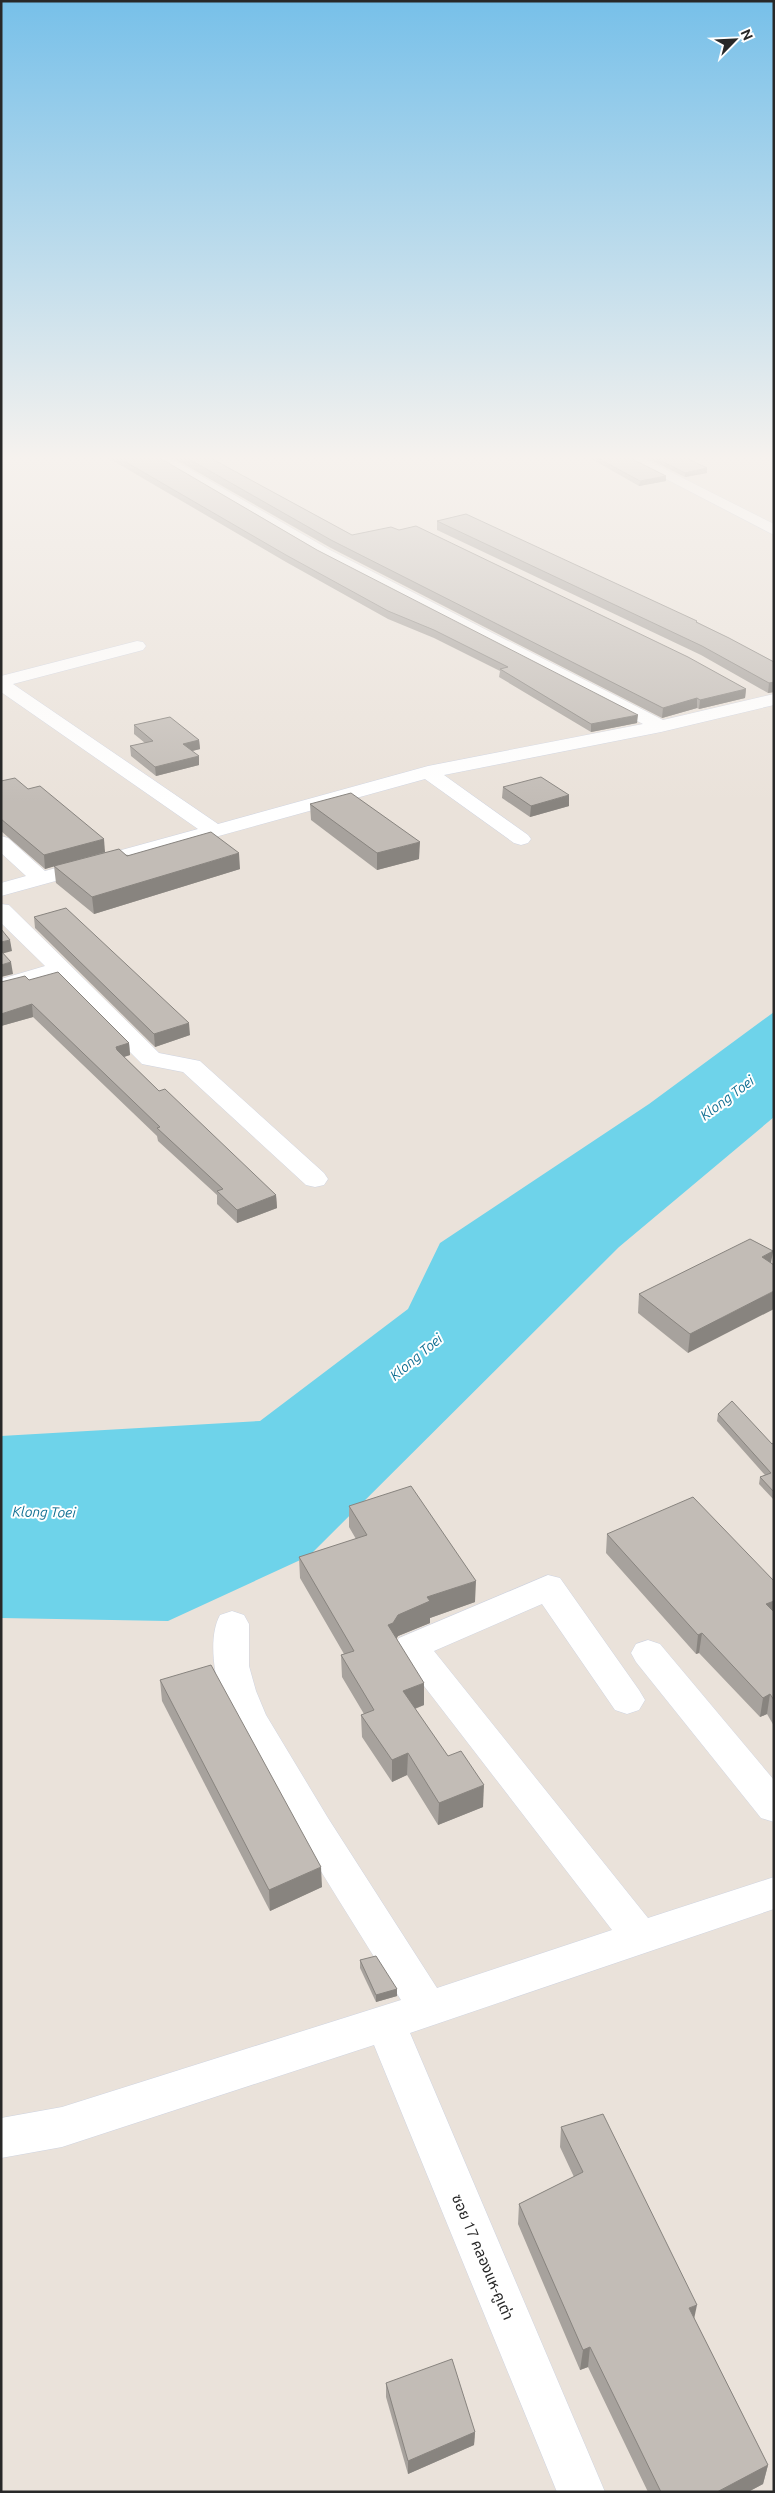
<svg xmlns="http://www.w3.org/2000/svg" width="775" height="2493" font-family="Ubuntu,'Noto Sans Thai',sans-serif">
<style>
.water{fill:#6ed3ea}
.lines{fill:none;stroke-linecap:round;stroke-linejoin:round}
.minor-casing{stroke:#cfd4e1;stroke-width:1}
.minor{fill:#fff;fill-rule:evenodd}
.wall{fill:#a7a29d}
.shaded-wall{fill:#88847f}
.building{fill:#c2bcb6;stroke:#88847f}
.labels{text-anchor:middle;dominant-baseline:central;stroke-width:4;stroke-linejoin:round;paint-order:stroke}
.water-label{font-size:14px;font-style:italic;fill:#117093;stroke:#fff}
.near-street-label{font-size:15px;fill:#282828;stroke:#fff}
</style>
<rect width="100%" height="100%" fill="#eae2da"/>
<path class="water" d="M774,1012v105l-155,130 -310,309 -141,65 -167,-3v-182l259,-15 148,-112 32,-66 209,-139z"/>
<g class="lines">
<g class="minor-casing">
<g id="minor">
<path d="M146,454h17l167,96 333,170 111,-26v11l-113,27 -217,43 84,60 3,4 -3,4 -7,2 -7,-2 -89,-64 -424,117v-13l25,-7 -25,-23v-17l7,2 37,33 153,-42 -197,-137v-16l136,-35 6,1 3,4 -3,4 -130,34 205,140 210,-58 215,-42 -325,-168z"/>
<path d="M618,454h17l139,70v11z"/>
<path d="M1,904l8,1 150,148 41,8 124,112 4,6 -4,6 -9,2 -9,-2 -123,-113 -41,-8 -86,-86 -55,15v-14l44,-13 -44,-43z"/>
<path d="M548,1575l12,3 79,112 6,10 -6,10 -12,4 -12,-4 -73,-106 -108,47 214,267 126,-41v32l-364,124 195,459h-48l-183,-447 -312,102 -61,11v-40l61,-11 339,-107c-42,-68 -85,-135 -125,-204 -19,-34 -42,-67 -55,-103 -8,-22 -12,-58 -1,-78l12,-4 12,4 5,9v42l7,25 10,24 62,103 109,170 175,-58 -218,-283 5,-9z"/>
<path d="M648,1640l12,4 114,136v42l-13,-4 -125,-156 -5,-9 5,-9z"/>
</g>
</g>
<use href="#minor" class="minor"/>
</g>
<g class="wall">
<path d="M110,454h43l164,96 320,173 -46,9 -92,-55 1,-6 -66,-33 -46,-19 -102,-57 -176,-103z"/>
<path d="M166,454h37l149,81 394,154 -1,9 -46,11 -2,-1 -35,10 -331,-170z"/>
<path d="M583,454h39l44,22v5l-27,5z"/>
<path d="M639,454h39l29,14v5l-22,4z"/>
<path d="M437,521l260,101 77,40v30l-6,1 -67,-38 -264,-125z"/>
<path d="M134,725l65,15 1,9 -8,2 7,14 -43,11 -25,-20 -1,-10 15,-3 -11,-9z"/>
<path d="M1,781l104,71 135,17 -146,45 -38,-31 -2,-17 -9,3 -44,-38z"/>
<path d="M503,787l66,19 -39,11 -28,-19z"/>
<path d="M310,804l109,55 -42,11 -66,-50z"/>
<path d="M34,917l156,118 -35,12 -120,-119z"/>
<path d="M29,980l100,63 1,12 -6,2 35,34 117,104 1,13 -40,15 -20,-19v-9l-59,-54 -1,-5 -124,-119 -32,9v-44z"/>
<path d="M771,1263l-83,90 -50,-40 1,-19z"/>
<path d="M718,1414l54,30 2,-1v57l-15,-16 1,-7 5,-2 -48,-54z"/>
<path d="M349,1506l126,96 -45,16v5l-32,13 -2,3 28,66 -9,4 68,98 -45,18 -31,-50 -15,7 -30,-45 -1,-22 3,-1 -22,-37 -1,-22 3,-1 -44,-76 -1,-21 57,-18 -7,-12z"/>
<path d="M607,1534l167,47v145l-7,-12 -7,3 -61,-64 -3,1 -90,-101z"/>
<path d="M160,1680l162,207 -52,24 -108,-210z"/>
<path d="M360,1960l37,29v7l-21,6 -16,-34z"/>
<path d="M561,2127l133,191 74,147 -5,19 -15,8h-100l-60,-125 -8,3 -62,-146 1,-20 55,-27 -14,-30z"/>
<path d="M386,2383l89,49 -1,13 -66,29 -22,-77z"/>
</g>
<g class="shaded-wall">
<path d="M707,468v5l-22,4v-4z"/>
<path d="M666,476v5l-27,5 1,-5z"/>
<path d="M774,682v10l-6,1 1,-10z"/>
<path d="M746,689l-1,9 -46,11 1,-9z"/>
<path d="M697,698v10l-35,10 1,-10z"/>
<path d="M638,715l-1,8 -46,9v-8z"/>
<path d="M199,740l1,9 -16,4 -1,-9z"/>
<path d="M199,756v9l-43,11 -1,-9z"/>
<path d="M569,795v11l-39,11 1,-11z"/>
<path d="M104,839l1,13 -60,17 -1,-14z"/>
<path d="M420,842l-1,17 -42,11v-17z"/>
<path d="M239,853l1,16 -146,45 -2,-17z"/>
<path d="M10,940l2,11 -11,3v-12z"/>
<path d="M11,962l2,12 -12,3v-12z"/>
<path d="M32,1004l1,13 -32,9v-12z"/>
<path d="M189,1023l1,12 -35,12 -1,-13z"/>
<path d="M129,1043l1,12 -13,4 -1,-12z"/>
<path d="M276,1195l1,13 -40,15v-13z"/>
<path d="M773,1251l-3,19 -8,-13z"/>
<path d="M774,1291v18l-86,44 2,-19z"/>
<path d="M476,1581l-1,21 -45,16v5l-32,13 -5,9 -5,-20 10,-10 29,-18z"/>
<path d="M774,1601v18l-8,-15z"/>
<path d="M702,1633l-3,20 -3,1 2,-19z"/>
<path d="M424,1683v22l-21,8v-22z"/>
<path d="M770,1694l-3,20 -7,3 3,-19z"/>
<path d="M408,1753l-1,22 -15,7v-22z"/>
<path d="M484,1785l-1,22 -45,18 1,-22z"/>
<path d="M321,1867l1,20 -52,24 -1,-21z"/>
<path d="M397,1989v7l-21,6v-7z"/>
<path d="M697,2305l-4,19 -4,-16z"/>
<path d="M590,2347l-2,20 -8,3 3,-20z"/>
<path d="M475,2432l-1,13 -66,29v-13z"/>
<path d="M768,2465l-5,19 -15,8h-31z"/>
</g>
<g class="building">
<path d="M112,454h41l164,96 321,165 -47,9 -91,-55 8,-2 -74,-37 -46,-19 -102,-56z"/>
<path d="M180,454h23l149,81 39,-8 8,3 17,-4 272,131 58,32 -46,11 -3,-2 -34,10 -332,-168z"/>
<path d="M590,454h32l44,22 -26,5z"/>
<path d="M648,454h30l29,14 -22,5z"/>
<path d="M466,514l231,107 -1,1 33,16 45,24v20l-5,1 -67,-37 -265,-125z"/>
<path d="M170,717l29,23 -16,4 16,12 -44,11 -25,-21 23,-5 -19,-16z"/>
<path d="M541,777l28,18 -38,11 -28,-19z"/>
<path d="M15,778l13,11 12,-3 64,53 -60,16 -43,-36v-38z"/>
<path d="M351,793l69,49 -43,11 -67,-49z"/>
<path d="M211,832l28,21 -147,44 -38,-31 65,-17 8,7z"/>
<path d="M66,908l123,115 -35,11 -120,-117z"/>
<path d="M1,929l9,11 -9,2z"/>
<path d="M1,951l10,11 -10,3z"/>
<path d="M58,972l71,71 -13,4 1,3 42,41 6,-2 111,106 -39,15 -20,-19 6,-2 -66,-61 3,-1 -128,-123 -31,10v-32l24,-6 4,4z"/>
<path d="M750,1239l23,12 -11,6 12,8v26l-84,43 -51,-40z"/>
<path d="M732,1401l40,43 2,-1v49l-14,-15 11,-4 -53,-59z"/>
<path d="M411,1486l65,95 -49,16 3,4 -32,14 -5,8 -5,2 36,58 -21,8 45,65 13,-5 23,34 -45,18 -31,-50 -16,7 -31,-45 13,-5 -33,-55 13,-4 -55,-94 68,-22 -18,-29z"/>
<path d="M693,1497l81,84v20l-8,3 8,8v88l-4,-6 -7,4 -61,-65 -4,2 -91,-101z"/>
<path d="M211,1665l110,202 -52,23 -109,-210z"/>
<path d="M376,1956l21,33 -21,6 -16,-35z"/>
<path d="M603,2114l94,191 -8,3 79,157 -51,27h-56l-71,-145 -7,3 -64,-146 64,-32 -22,-45z"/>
<path d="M452,2359l23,73 -67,29 -22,-78z"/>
</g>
<linearGradient id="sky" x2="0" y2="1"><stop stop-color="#77c0e9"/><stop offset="0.57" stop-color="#f6f2ee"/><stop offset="1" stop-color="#f6f2ee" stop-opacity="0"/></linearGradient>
<rect width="775" height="803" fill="url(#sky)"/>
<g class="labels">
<g class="water-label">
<text transform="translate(727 1098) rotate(-37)">Klong Toei</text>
<text transform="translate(416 1357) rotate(-40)">Klong Toei</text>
<text transform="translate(44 1512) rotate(1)">Klong Toei</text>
</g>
<g class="near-street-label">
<text transform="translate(483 2257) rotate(67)">ซอย 17 คลองแห-คูเต่า</text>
</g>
</g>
<rect width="775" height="2493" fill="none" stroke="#282828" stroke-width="5"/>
<g transform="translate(735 40) rotate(66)" stroke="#ffffff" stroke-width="4" paint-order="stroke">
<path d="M0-4L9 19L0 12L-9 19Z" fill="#282828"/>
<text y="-8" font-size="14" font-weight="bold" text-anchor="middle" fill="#282828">N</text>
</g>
</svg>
